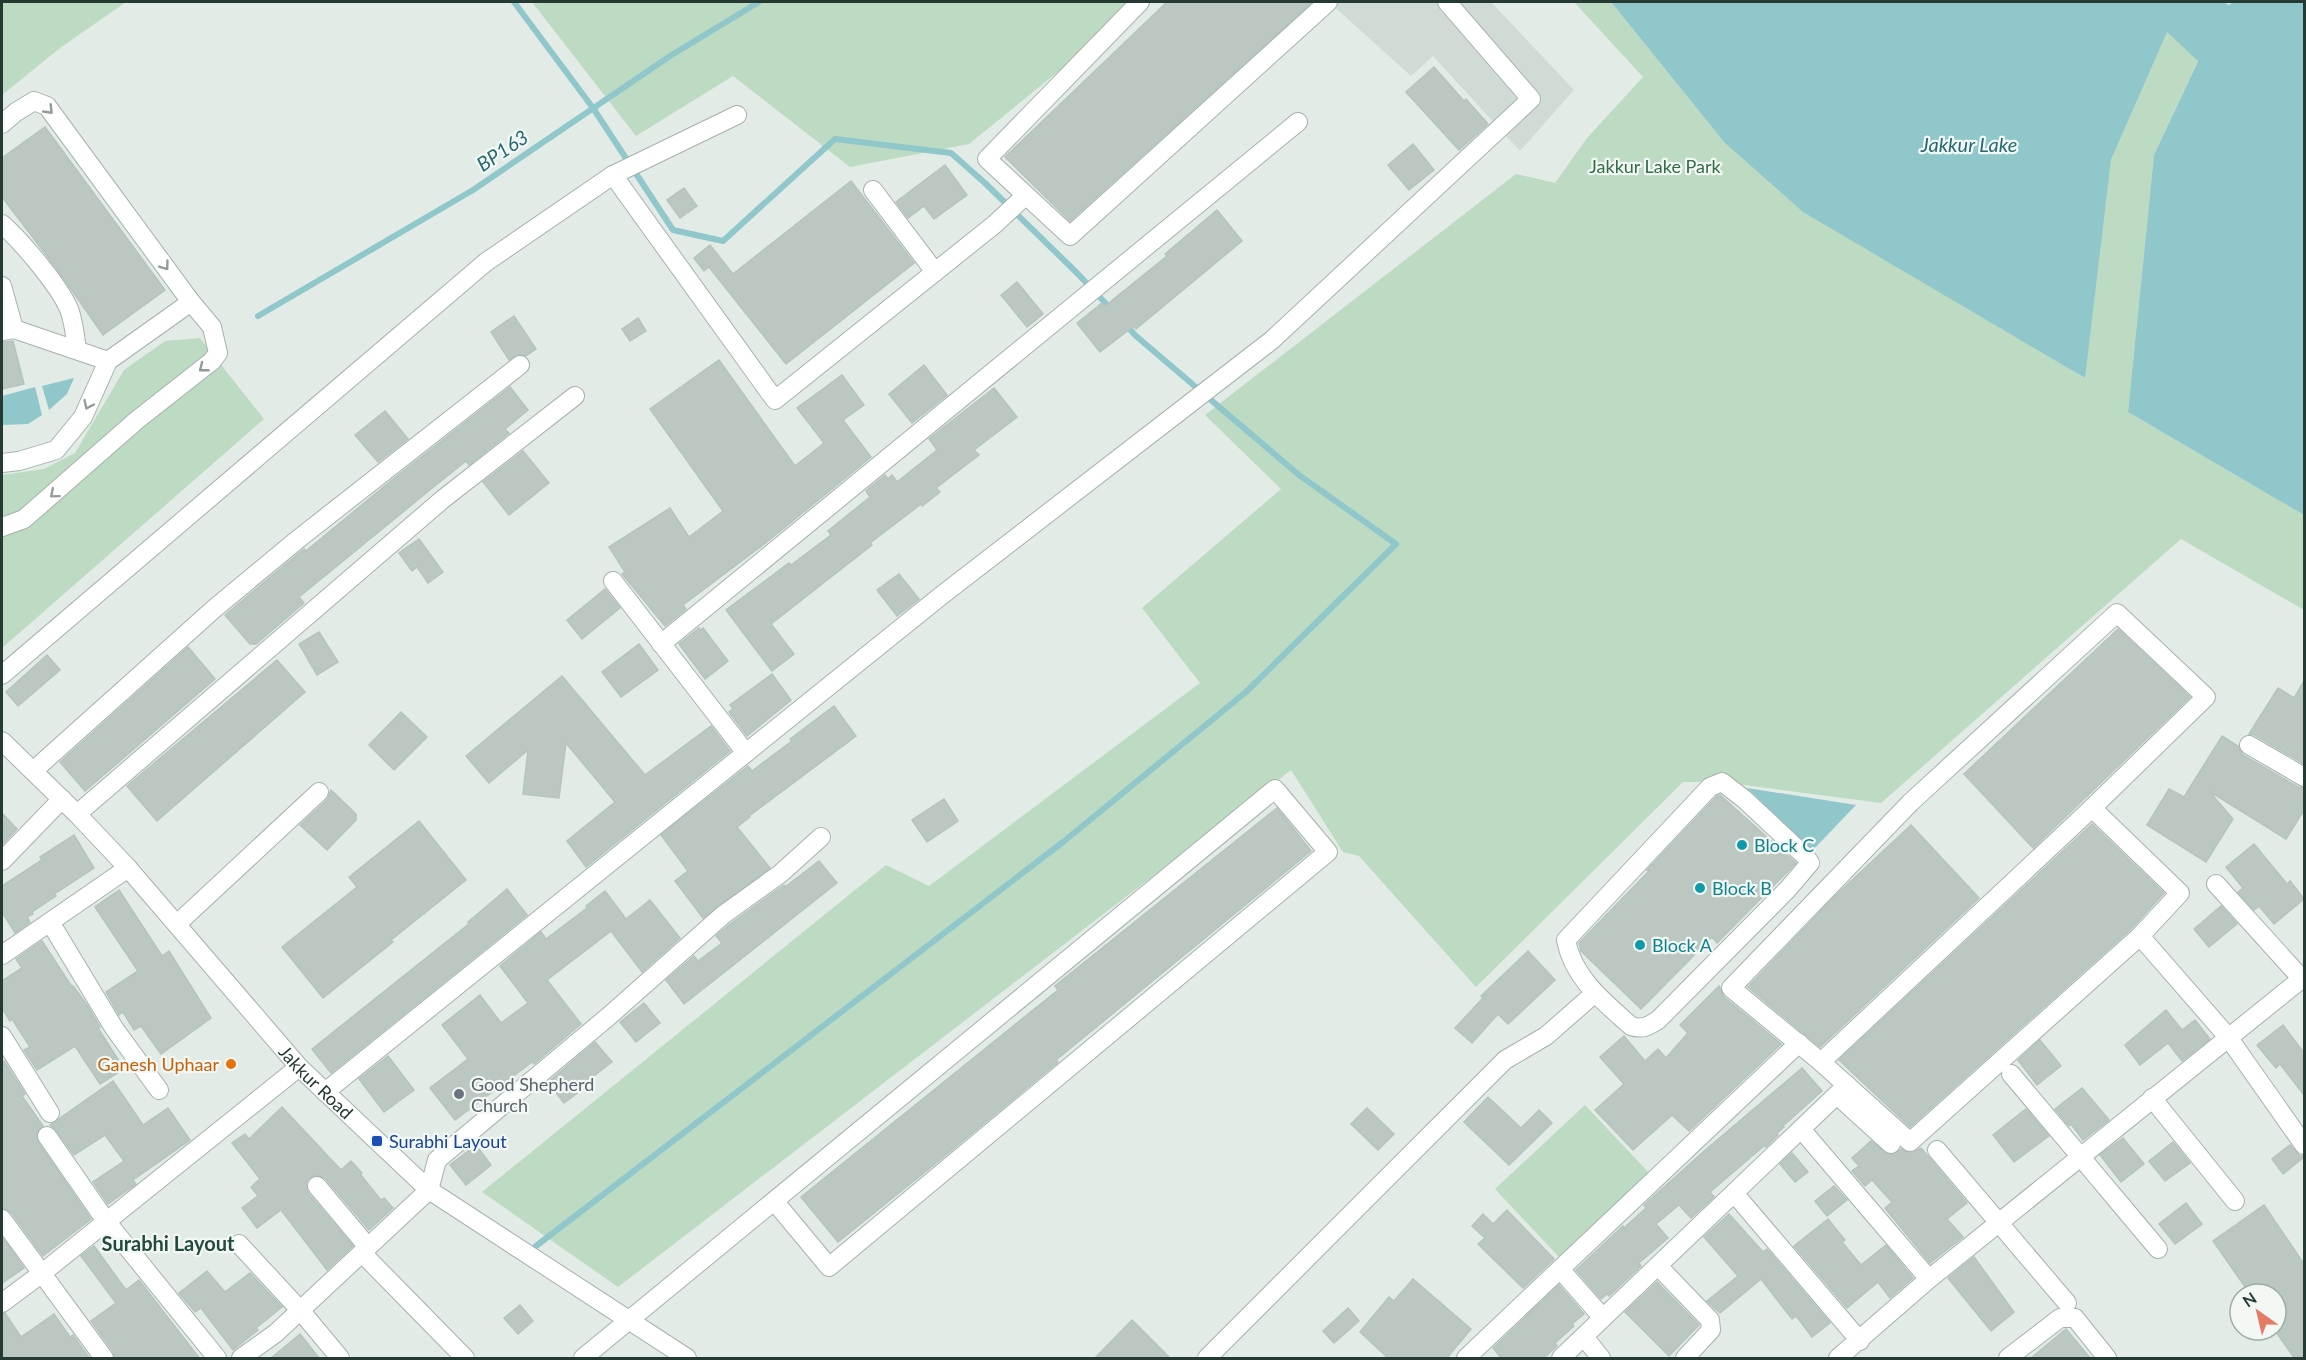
<svg xmlns="http://www.w3.org/2000/svg" width="2306" height="1360" font-family="Lato,sans-serif">
<style>
.built{fill:#d1dbd5}
.green{fill:#bddac3}
.water{fill:#90c7cb}
.lines{fill:none;stroke-linecap:round;stroke-linejoin:round}
.stream{stroke:#90c7cb;stroke-width:6}
.building{fill:#bbc8c2;stroke:#b5c4bd;stroke-width:1.5}
.minor-casing{stroke:#a5b2ac;stroke-width:20}
.minor{stroke:#fff;stroke-width:18}
.oneway{stroke:#929c98}
.culture-dot{fill:#0f9aa8;stroke:#f3f8f5;stroke-width:2}
.food-dot{fill:#e8710a;stroke:#f3f8f5;stroke-width:2}
.worship-dot{fill:#6b7280;stroke:#f3f8f5;stroke-width:2}
.transit-dot{fill:#1a4fb4;stroke:#f3f8f5;stroke-width:2}
.labels{text-anchor:middle;dominant-baseline:central;stroke-width:4.5;stroke-linejoin:round;paint-order:stroke}
.park-label{font-size:18px;fill:#326d44;stroke:#f3f8f5}
.culture-label{font-size:18px;fill:#0d838f;stroke:#f3f8f5;text-anchor:start}
.food-label{font-size:18px;fill:#c56008;stroke:#f3f8f5;text-anchor:end}
.street-label{font-size:18px;fill:#243a32;stroke:#f3f8f5}
.worship-label{font-size:18px;fill:#5b616d;stroke:#f3f8f5;text-anchor:start}
.transit-label{font-size:18px;fill:#164399;stroke:#f3f8f5;text-anchor:start}
.water-label{font-size:20px;font-style:italic;fill:#246a70;stroke:#f3f8f5}
.neighbourhood-label{font-size:20px;font-weight:bold;fill:#224a3d;stroke:#f3f8f5}
</style>
<rect width="100%" height="100%" fill="#e2ebe6"/>
<path class="built" d="M1329,2h162l83,88 -54,61 -87,-95 -22,20z"/>
<g class="green">
<path d="M2,2h124l-66,46 -58,47z"/>
<path d="M532,2h612l-175,142 -119,23 -117,-91 -97,60z"/>
<path d="M1574,2h37l113,140 360,236 27,-218 56,-129 31,29 -44,95 -26,257 176,103v95l-123,-71 -300,264 -159,-21h-39l-207,205 -117,-131 -16,-4 -52,-82 -673,517 -136,-95 404,-327 43,21 271,-203 -58,-75 139,-119 -76,-74 311,-241 39,9 32,-45 56,-61z"/>
<path d="M200,338l64,81 -262,229v-173l42,-6 31,-16 49,-83 41,-29z"/>
<path d="M1585,1105l64,68 -90,84 -64,-68z"/>
</g>
<g class="water">
<path d="M1611,2h613l5,3 4,-3h71v513l-176,-103 26,-257 44,-94 -31,-29 -56,128 -26,218 -282,-166 -79,-70z"/>
<path d="M74,378l-7,16 -18,16 -7,-24z"/>
<path d="M35,387l7,28 -14,9 -26,1v-29z"/>
<path d="M1747,788l109,17 -44,46z"/>
</g>
<g class="lines">
<g class="stream">
<path d="M514,2l79,106 80,122 50,11 112,-102 116,14 34,30 92,90 35,37"/>
<path d="M258,316l215,-126 197,-134 89,-54"/>
<path d="M536,1246l527,-404 183,-150 150,-148 -97,-69 -163,-139 -11,-12"/>
</g>
</g>
<g class="building">
<path d="M1167,2h145l-242,219 -65,-64z"/>
<path d="M1434,67l30,34 2,-2 22,25 -29,26 -53,-58z"/>
<path d="M45,127l120,163 -62,45 -46,-66 -55,-72v-39z"/>
<path d="M1413,144l21,26 -25,20 -21,-25z"/>
<path d="M945,165l22,30 -33,24 -10,-13 -16,12 -12,-16z"/>
<path d="M851,181l63,82 -128,101 -77,-97 -5,4 -10,-13 16,-13 23,29z"/>
<path d="M684,188l13,18 -17,12 -13,-18z"/>
<path d="M1217,210l25,31 -106,88 -2,-3 -34,26 -23,-29 25,-20 3,3 62,-50 -2,-2z"/>
<path d="M1017,282l26,32 -16,13 -26,-32z"/>
<path d="M514,316l22,33 -10,7 -8,-2 -9,6 -18,-28z"/>
<path d="M638,318l8,13 -16,10 -8,-12z"/>
<path d="M13,341l11,43 -22,5v-47z"/>
<path d="M719,360l76,106 29,-23 -27,-35 45,-33 22,30 -21,15 28,37 -103,84 -85,64 3,4 -21,17 -43,-52 3,-2 -16,-25 61,-39 19,29 34,-26 -73,-102z"/>
<path d="M924,365l23,30 -35,28 -23,-29z"/>
<path d="M510,387l18,23 -23,19 4,4 -40,32 -3,-4 -35,28 -132,108 5,6 -14,12 -34,29h-6l-25,-29 79,-66 2,2 86,-71z"/>
<path d="M994,388l23,29 -43,33 5,5 -43,33 4,4 -18,14 -1,-2 -51,39 2,2 -101,79 23,30 -22,17 -46,-61 63,-47 2,2 40,-30 -3,-4 42,-34 -4,-6 19,-16 3,4 4,-4 5,7 40,-32 -8,-11z"/>
<path d="M385,411l23,28 -30,23 -23,-27z"/>
<path d="M523,451l26,32 -40,32 -26,-33z"/>
<path d="M419,539l24,33 -15,11 -11,-16 -5,4 -13,-18z"/>
<path d="M899,574l20,25 -22,17 -20,-26z"/>
<path d="M605,589l15,19 -38,31 -15,-19z"/>
<path d="M699,628l2,2 2,-2 25,33 -23,18 -26,-35z"/>
<path d="M2118,629l72,68 -157,151 -69,-74z"/>
<path d="M319,632l19,30 -21,13 -18,-31z"/>
<path d="M639,644l19,26 -37,27 -19,-25z"/>
<path d="M188,647l27,32 -130,112 -25,-29z"/>
<path d="M47,655l13,15 -42,36 -12,-14z"/>
<path d="M277,660l28,32 -148,129 -30,-35z"/>
<path d="M772,674l19,26 -44,36 -18,-24 4,-3 -3,-4z"/>
<path d="M562,676l83,99 66,-49 19,25 -144,116 -19,-26 48,-39 -49,-59 -7,55 -36,-4 5,-44 -39,33 -23,-27z"/>
<path d="M2304,681v83l-49,-29 -6,-1 29,-46 16,10z"/>
<path d="M834,706l22,30 -107,80 1,1 -13,10 33,41 -67,50 -28,-37 13,-10 -27,-36 87,-69 4,5 40,-30 -2,-2z"/>
<path d="M401,712l26,25 -33,33 -25,-25z"/>
<path d="M2222,736l16,10 5,9 55,32 6,1v22l-18,29 -77,-48 24,28 -27,43 -59,-37 22,-36 15,8z"/>
<path d="M331,790l25,24v6l-29,30 -27,-25 27,-25z"/>
<path d="M1720,795l76,68 -79,80 -5,-6 -71,72 -60,-58 -2,-8 70,-72 -2,-1 70,-74z"/>
<path d="M944,799l14,22 -31,21 -15,-22z"/>
<path d="M1277,808l34,43 -255,209 2,2 -117,97 -103,83 -37,-45 257,-207 -3,-4z"/>
<path d="M2,813l15,16 -15,16z"/>
<path d="M419,821l47,59 -75,60 2,2 -70,56 -41,-51 75,-60 -8,-10z"/>
<path d="M2092,824l72,69 -32,35 -222,199 -71,-67z"/>
<path d="M1911,825l68,73 -159,149 -72,-60 87,-91z"/>
<path d="M74,835l20,33 -40,26 2,2 -24,16 1,2 -6,3 3,5 -15,11 -13,-21v-26l40,-26 -2,-3z"/>
<path d="M2254,844l33,40 3,-3 14,18 -30,25 -15,-18 -5,4 -16,-18 5,-4 -17,-21z"/>
<path d="M819,861l18,22 -153,121 -18,-24 28,-24 4,5 24,-18 -6,-7 14,-12 54,-39 1,2z"/>
<path d="M507,889l20,26 -196,158 -19,-24 158,-126 -2,-1z"/>
<path d="M119,890l43,66 7,-5 42,67 -50,36 -20,-28 -7,4 -11,-18 -4,3 -13,-23 32,-21 -43,-64z"/>
<path d="M605,891l21,28 24,-19 30,38 -38,34 -31,-41 -64,49 34,44 -47,40 -2,-2 -77,58 -25,-32 38,-29 -26,-34 38,-30 21,28 27,-20 -28,-37 41,-34 5,7 41,-31 -1,-2z"/>
<path d="M2221,906l16,18 -28,23 -15,-18z"/>
<path d="M42,941l30,46 1,-1 14,19 13,22 -2,1 26,41 -24,15 -25,-38 -38,24 -13,-20 6,-3 -18,-28 -2,2 -8,-13v-27l20,-13 -6,-9z"/>
<path d="M1528,951l27,29 -47,44 -10,-10 -26,29 -17,-15 28,-30 -2,-2z"/>
<path d="M1719,986l5,11 57,47 -92,87 -17,-16 -39,35 -38,-40 29,-26 -24,-27 24,-21 21,25 13,-12 8,9 22,-25 -8,-8z"/>
<path d="M644,1003l16,20 -24,19 -16,-20z"/>
<path d="M2166,1010l16,20 13,-10 15,19 -28,22 -14,-18 -28,22 -15,-20z"/>
<path d="M2283,1025l21,28v42l-24,-31 -4,4 -19,-23z"/>
<path d="M2040,1040l21,26 -24,19 -19,-25z"/>
<path d="M595,1042l17,20 -26,20 2,3 -24,18 -16,-21z"/>
<path d="M388,1056l26,34 -30,22 -25,-33z"/>
<path d="M4,1061l21,33 -3,2 21,30 -6,6 1,10 53,77 -48,37 -32,-44 -9,-4v-146z"/>
<path d="M1802,1068l20,23 -39,35 1,1 -7,6 1,2 -12,12 -1,-2 -55,47 4,5 -23,21 -12,-13 -23,19 12,14 -29,25 2,3 -32,30 -2,-2 -6,5 -25,-29 47,-44 1,2 22,-20 -2,-3 59,-53z"/>
<path d="M113,1081l30,44 25,-17 22,32 -57,40 3,4 -28,20 -15,-22 31,-21 -19,-26 -31,20 -18,-25 -6,-5z"/>
<path d="M2082,1088l27,32 -26,20 -12,-16 -2,2 -14,-17z"/>
<path d="M1488,1097l33,31 18,-18 13,13 -43,42 -45,-43z"/>
<path d="M282,1107l59,63 10,-9 11,12 -2,1 21,26 3,-2 9,10 -24,22 -44,-52 -9,-3 -7,3 -3,5 2,10 45,53 -26,24 -46,-60 -24,18 -15,-20 16,-12 -7,-9 9,-8 -28,-36 13,-9 4,5z"/>
<path d="M1367,1108l27,26 -16,16 -27,-26z"/>
<path d="M2026,1109l23,27 -35,26 -21,-27z"/>
<path d="M2123,1138l21,26 -23,18 -21,-27z"/>
<path d="M1871,1141l18,14 6,-1 6,-5 11,4 9,-5 46,55 -20,16 16,18 -33,26 -45,-55 7,-6 -20,-22 -7,6 -13,-15 7,-5 -7,-8z"/>
<path d="M2173,1142l17,21 -25,18 -16,-20z"/>
<path d="M476,1145l15,20 -25,20 -16,-20z"/>
<path d="M2290,1145l9,10 5,2 -21,17 -11,-15z"/>
<path d="M1792,1153l16,19 -13,10 -15,-18z"/>
<path d="M1834,1186l13,14 -20,16 -12,-15z"/>
<path d="M2186,1203l16,21 -27,20 -16,-20z"/>
<path d="M2264,1205l40,59v95h-9l-19,-27v-38h-26l-37,-53z"/>
<path d="M1507,1210l47,49 -31,29 -45,-44 7,-6 -13,-12 11,-12 10,10z"/>
<path d="M1729,1214l34,38 4,-3 63,74 -18,14 -16,-21 -4,3 -31,-40 -41,34 -13,-12 31,-25 -34,-39z"/>
<path d="M1828,1219l17,21 -3,2 19,23 25,-20 27,33 -23,20 -12,-16 -31,26 -53,-62z"/>
<path d="M2,1237l22,31 -22,15z"/>
<path d="M94,1246l32,44 13,-10 61,79h-85l-2,-8 -22,-30 25,-18 -35,-47z"/>
<path d="M1974,1257l40,55 -23,19 -43,-53z"/>
<path d="M207,1271l18,21 25,-19 32,34 -26,21 2,2 -25,20 -32,-42 -6,4 -16,-19z"/>
<path d="M1413,1279l58,50 -25,30h-57l-29,-27 29,-35 5,4z"/>
<path d="M1657,1282l42,43 -30,31 -44,-44z"/>
<path d="M1559,1285l25,29 -12,10 2,2 -19,17 2,3 -14,13h-41l-9,-11z"/>
<path d="M520,1305l13,16 -15,13 -14,-16z"/>
<path d="M1348,1308l11,13 -25,22 -11,-12z"/>
<path d="M5,1313l16,24 33,-23 16,23 3,-2 17,24h-88v-45z"/>
<path d="M1132,1320l39,39h-77z"/>
<path d="M2066,1329l25,30h-61z"/>
<path d="M300,1334l20,25h-50z"/>
</g>
<g class="lines">
<g class="minor-casing">
<g id="minor">
<path d="M1140,2l-153,157 83,77 258,-234"/>
<path d="M2,124l14,-12 18,-11 13,5 144,196 -83,59 -25,56 -27,33 -37,11 -17,2"/>
<path d="M613,175l162,225 220,-176 30,-28"/>
<path d="M873,190l62,82"/>
<path d="M2,224c20,18 56,60 67,85 5,13 6,27 8,41"/>
<path d="M2,286l12,43"/>
<path d="M2,331l12,-2 94,32"/>
<path d="M2,527l22,-8 113,-99 75,-59 6,-8 -6,-26 -21,-25"/>
<path d="M613,581l133,172"/>
<path d="M661,644l637,-522"/>
<path d="M2,675l484,-413 127,-87 124,-60"/>
<path id="s1" d="M2,741l75,73 51,54 171,199 130,123 258,168"/>
<path d="M2249,745l55,32"/>
<path d="M33,771l182,-163 82,-68 223,-175"/>
<path d="M1722,782l22,17 62,58 4,6 -23,27 -129,130c-9,6 -16,10 -27,6 -27,-24 -58,-48 -65,-86l144,-153z"/>
<path d="M77,814l366,-315 132,-103"/>
<path d="M2,861l60,-62"/>
<path d="M2216,884l86,95"/>
<path d="M50,922l64,106 45,62"/>
<path d="M177,924l142,-132"/>
<path d="M2140,936l-230,206 -89,-80 -90,-74 180,-186 206,-189 89,84 -114,111 88,85 -40,43 88,101 76,108"/>
<path d="M2,955l126,-87"/>
<path d="M2,1036l48,77"/>
<path d="M1821,1062l271,-254"/>
<path d="M2011,1074l147,175"/>
<path d="M325,1092l617,-497 330,-255 259,-241 -84,-97"/>
<path d="M1837,1095l54,49"/>
<path d="M2152,1098l83,103"/>
<path d="M1801,1129l128,150"/>
<path d="M47,1136l59,85 111,137"/>
<path d="M1937,1150l130,153"/>
<path d="M317,1186l51,61"/>
<path d="M1734,1193l126,148"/>
<path d="M2,1219l102,139"/>
<path d="M239,1244l61,66 40,48"/>
<path d="M362,1253l103,105"/>
<path d="M1658,1266l52,54 1,10 -26,28"/>
<path d="M1560,1269l43,49"/>
<path d="M2,1303l39,-29 258,-207"/>
<path d="M1584,1337l17,21"/>
<path d="M241,1358l35,-25 153,-143 8,-30 172,-144 114,-101 57,-41 41,-37"/>
<path d="M583,1358l692,-569 53,63 -499,415 -54,-65"/>
<path d="M1207,1358l298,-298 41,-24 49,-43"/>
<path d="M1466,1358l333,-315"/>
<path d="M1561,1358l286,-273"/>
<path d="M1838,1358l91,-79 375,-302"/>
<path d="M2008,1358l52,-40h15l32,40"/>
</g>
</g>
<use href="#minor" class="minor"/>
</g>
<defs><path id="oneway-chevron" d="M-2-3.5L2.5 0L-2 3.5" fill="none" stroke-width="1.6" stroke-linecap="round" stroke-linejoin="round" transform="scale(1.5)"/></defs>
<g class="oneway">
<use href="#oneway-chevron" transform="translate(49 110) rotate(46)"/>
<use href="#oneway-chevron" transform="translate(165 266) rotate(54)"/>
<use href="#oneway-chevron" transform="translate(203 368) rotate(142)"/>
<use href="#oneway-chevron" transform="translate(88 405) rotate(115)"/>
<use href="#oneway-chevron" transform="translate(54 494) rotate(140)"/>
</g>
<g class="culture-dot">
<circle cx="1742" cy="845" r="6"/>
<circle cx="1700" cy="888" r="6"/>
<circle cx="1640" cy="945" r="6"/>
</g>
<circle class="food-dot" cx="231" cy="1064" r="6"/>
<circle class="worship-dot" cx="459" cy="1094" r="6"/>
<rect class="transit-dot" x="371" y="1135" width="12" height="12" rx="3"/>
<g class="labels">
<g class="park-label">
<text x="1655" y="166">Jakkur Lake Park</text>
</g>
<g class="culture-label">
<text x="1754" y="845">Block C</text>
<text x="1712" y="888">Block B</text>
<text x="1652" y="945">Block A</text>
</g>
<g class="food-label">
<text x="219" y="1064">Ganesh Uphaar</text>
</g>
<g class="street-label">
<text stroke="none"><textPath href="#s1" startOffset="464">Jakkur Road</textPath></text>
</g>
<g class="worship-label">
<text x="471" y="1084">Good Shepherd<tspan x="471" dy="21">Church</tspan></text>
</g>
<g class="transit-label">
<text x="389" y="1141">Surabhi Layout</text>
</g>
<g class="water-label">
<text x="1969" y="144">Jakkur Lake</text>
<text transform="translate(502 150) rotate(-34)">BP163</text>
</g>
<g class="neighbourhood-label">
<text x="168" y="1243">Surabhi Layout</text>
</g>
</g>
<rect width="2306" height="1360" fill="none" stroke="#243a32" stroke-width="6"/>
<g transform="translate(2258 1312) rotate(326)"><circle r="28" fill="#f3f8f5" stroke="#a0aca7" stroke-width="1.5"/>
<path d="M0-4.5L10 22L0 15L-10 22Z" fill="#e47b67"/>
<text y="-9" font-size="16" font-weight="bold" text-anchor="middle" fill="#243a32">N</text>
</g>
</svg>
